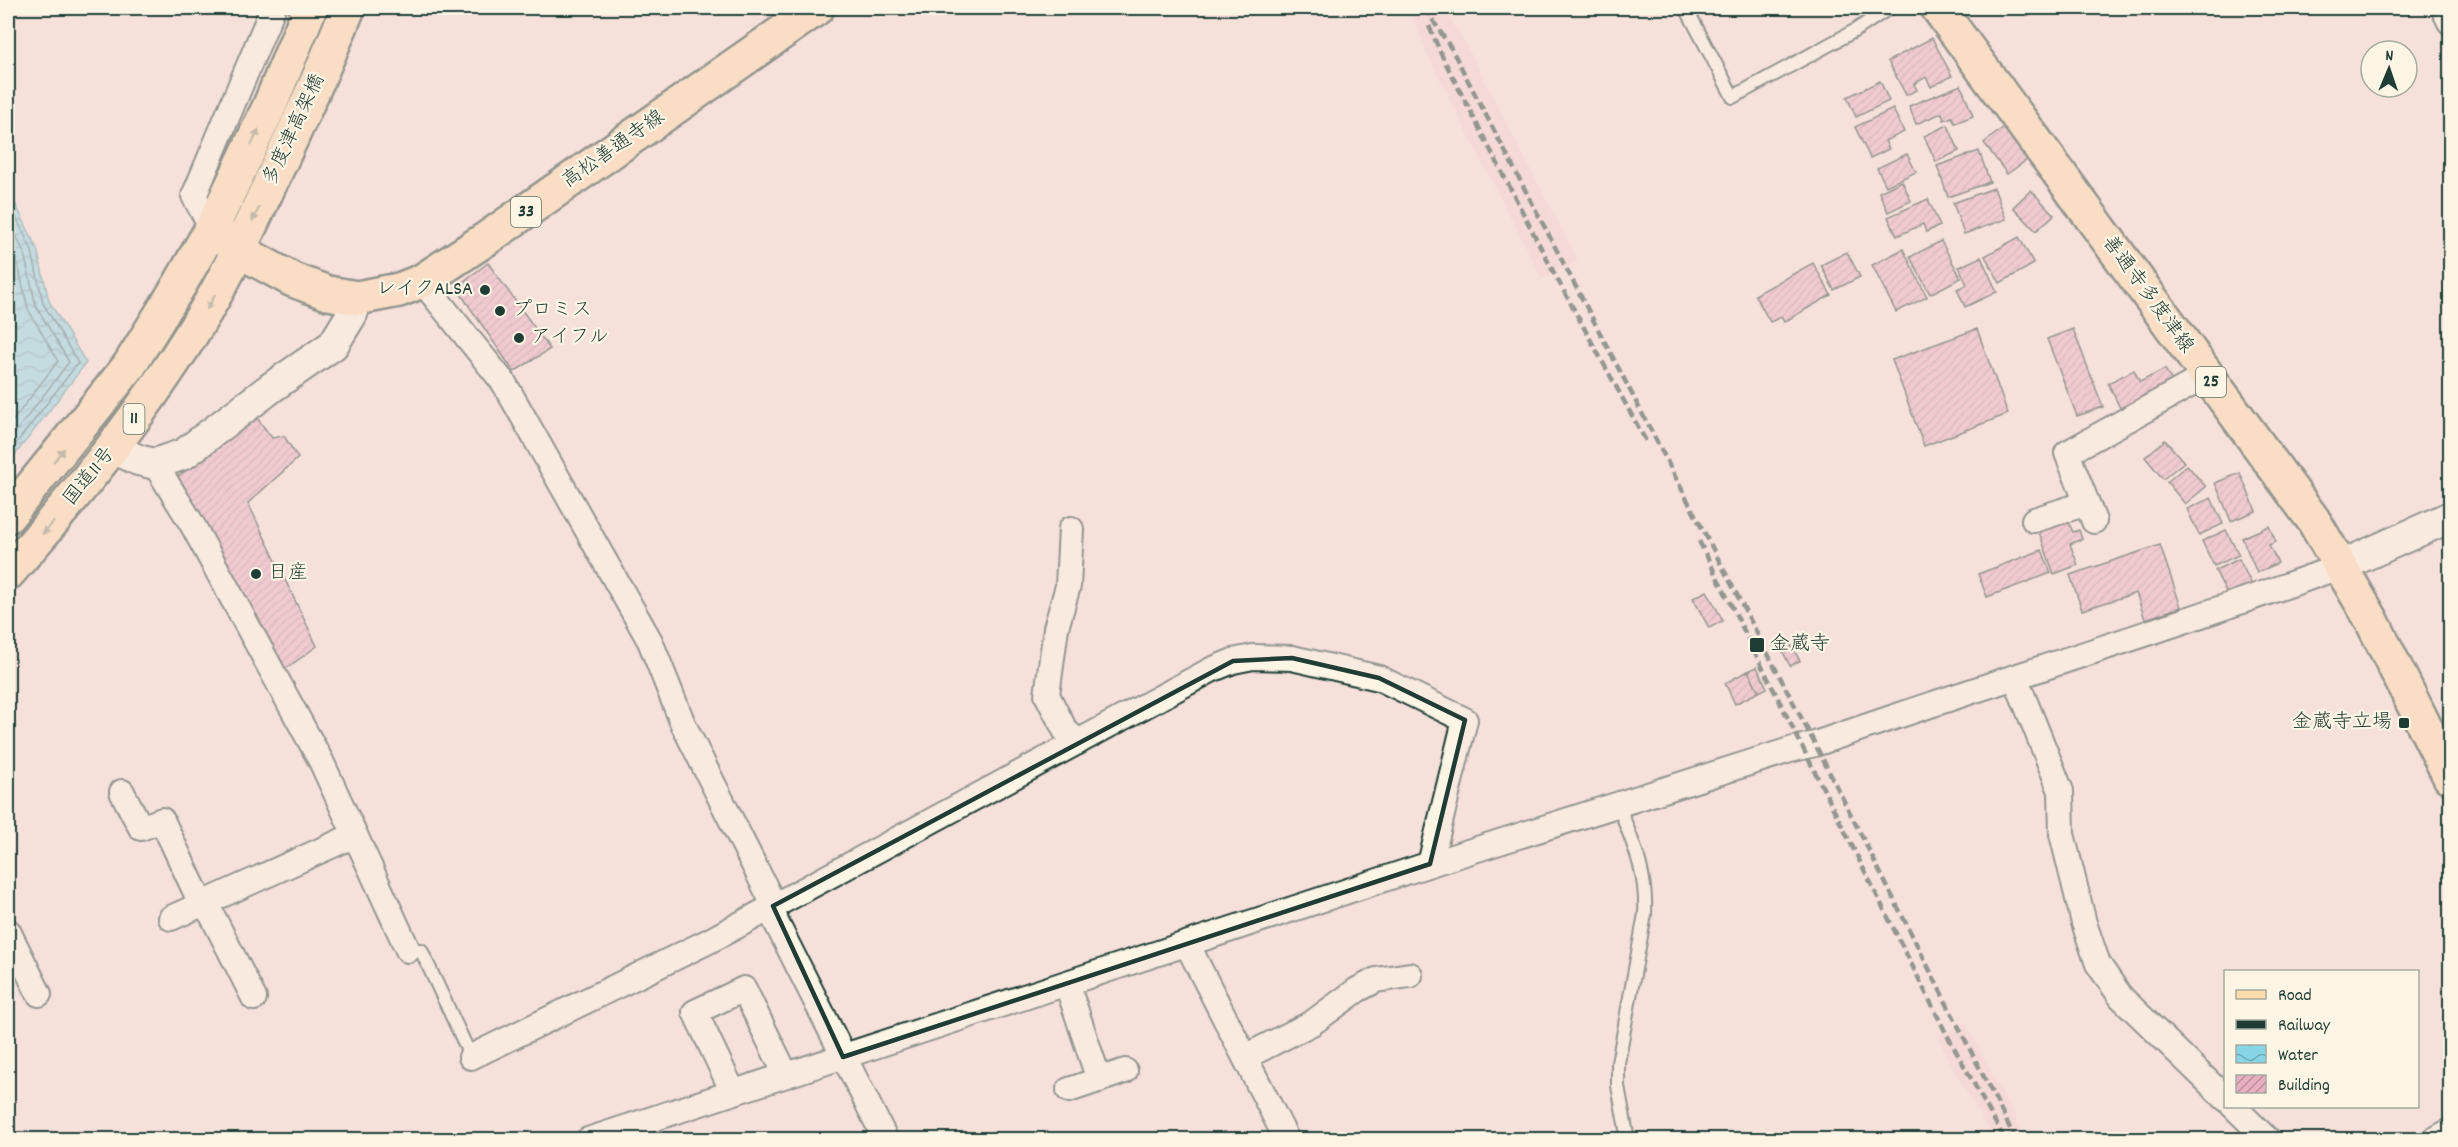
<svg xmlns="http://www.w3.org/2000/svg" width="2458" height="1147" font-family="Dekko,'Klee One',sans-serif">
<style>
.built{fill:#f2d1d3}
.water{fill:url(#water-waves);stroke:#5d989f;stroke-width:1.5}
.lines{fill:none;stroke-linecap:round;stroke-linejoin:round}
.shore{stroke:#49797c;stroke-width:1.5}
.building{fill:url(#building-hatch);stroke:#1f3d34;stroke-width:1.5}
.service-casing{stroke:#1f3d34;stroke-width:16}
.minor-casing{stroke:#1f3d34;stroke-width:28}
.tertiary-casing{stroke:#1f3d34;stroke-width:34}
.primary-casing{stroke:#1f3d34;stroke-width:38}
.trunk-casing{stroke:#1f3d34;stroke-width:38}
.service{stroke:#fcf5e5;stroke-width:12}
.minor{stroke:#fcf5e5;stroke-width:24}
.tertiary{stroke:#fcf5e5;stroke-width:30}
.primary{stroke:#fddcac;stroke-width:33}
.trunk{stroke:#fddcac;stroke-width:33}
.rail{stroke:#1f3d34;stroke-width:4.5;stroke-dasharray:9 4.5;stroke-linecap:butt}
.oneway{fill:#8e8c70}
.marked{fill:none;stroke:#1f3d34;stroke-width:4.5;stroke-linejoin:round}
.poi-dot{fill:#1f3d34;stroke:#fcf5e5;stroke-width:2}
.labels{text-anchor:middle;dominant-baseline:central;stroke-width:4.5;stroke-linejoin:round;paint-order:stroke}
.shield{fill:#fcf5e5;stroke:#617469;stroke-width:1.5}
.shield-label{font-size:18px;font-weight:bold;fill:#1f3d34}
.street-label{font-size:20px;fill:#1f3d34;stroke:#fcf5e5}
.poi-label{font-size:20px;fill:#1f3d34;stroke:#fcf5e5;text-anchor:start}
</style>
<defs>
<pattern id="water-waves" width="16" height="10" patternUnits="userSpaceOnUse" patternTransform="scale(1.5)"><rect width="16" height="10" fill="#87d4e7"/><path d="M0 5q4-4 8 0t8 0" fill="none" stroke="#6eadbc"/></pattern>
<pattern id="building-hatch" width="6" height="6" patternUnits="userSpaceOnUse" patternTransform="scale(1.5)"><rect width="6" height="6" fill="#e8afc2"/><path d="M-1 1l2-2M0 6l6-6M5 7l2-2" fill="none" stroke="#bb909e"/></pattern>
</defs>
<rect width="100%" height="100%" fill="#f6e0da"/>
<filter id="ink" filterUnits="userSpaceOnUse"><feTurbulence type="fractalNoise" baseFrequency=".0167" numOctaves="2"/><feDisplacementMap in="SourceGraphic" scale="12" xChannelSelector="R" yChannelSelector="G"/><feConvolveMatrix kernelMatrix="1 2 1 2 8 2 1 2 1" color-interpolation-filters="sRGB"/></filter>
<g filter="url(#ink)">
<g class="built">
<path d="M1409,8h34l22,35 113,218 -36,18 -112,-219z"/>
<path d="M1966,1023l60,116h-32l-41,-70 -15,-32z"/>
</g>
<path class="water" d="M8,188l29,61 12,52 37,62 -78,101z"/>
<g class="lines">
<g class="shore">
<path d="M8,200l24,51 11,52 35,60 -70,91"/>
<path d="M8,217l16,36 12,53 33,56 -61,80"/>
<path d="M8,239l8,17 12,53 30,52 -50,66"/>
</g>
</g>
<g class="building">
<path d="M1932,38l20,38 -21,11 -5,-10 -12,7 3,6 -11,5 -18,-34z"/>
<path d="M1880,81l9,20 -33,16 -9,-20z"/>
<path d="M1961,85l12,31 -18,7 -3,-6 -8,3 -2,-7 -26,11 -7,-18z"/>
<path d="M1893,109l11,23 -19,9 4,8 -19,9 -15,-31z"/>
<path d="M1948,125l11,26 -23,11 -12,-26z"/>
<path d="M2004,127l24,32 -21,15 -23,-31z"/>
<path d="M1979,151l11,31 -42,15 -11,-31z"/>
<path d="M1907,154l9,18 -30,14 -9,-18z"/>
<path d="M1902,181l9,20 -23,11 -9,-20z"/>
<path d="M1994,188l12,31 -42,15 -11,-31z"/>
<path d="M2031,190l23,25 -18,16 -23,-24z"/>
<path d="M1928,199l12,27 -14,6 -3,-8 -26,12 -9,-19z"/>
<path d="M2019,237l15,27 -34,19 -15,-27z"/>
<path d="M1941,241l20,37 -31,16 -20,-37z"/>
<path d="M1903,249l24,48 -31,15 -24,-47z"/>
<path d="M1847,252l13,25 -26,13 -13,-25z"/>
<path d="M1981,257l16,35 -32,15 -8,-18 10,-4 -8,-18z"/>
<path d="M488,263l62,86 -36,23 -58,-85z"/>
<path d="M1813,263l18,32 -47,27 -3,-5 -11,5 -15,-27z"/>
<path d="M1977,329l31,85 -84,32 -32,-86z"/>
<path d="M2073,329l30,78 -26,9 -30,-77z"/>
<path d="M2165,369l8,14 -52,27 -13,-27 26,-13 6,12z"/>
<path d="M257,418l15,20 12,-2 14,22 -50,45 69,143 -34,25 -106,-194z"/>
<path d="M2165,440l19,22 -21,17 -18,-22z"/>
<path d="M2187,465l19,22 -21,17 -18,-22z"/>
<path d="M2240,473l16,38 -25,10 -16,-38z"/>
<path d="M2211,498l12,26 -24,11 -12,-26z"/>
<path d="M2068,521l5,11 6,-2 3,9 -12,5 8,21 -24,9 -15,-42z"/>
<path d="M2269,526l7,16 -7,3 9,18 -21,10 -15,-35z"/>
<path d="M2226,530l13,25 -25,11 -12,-25z"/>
<path d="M2160,545l21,62 -36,12 -9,-26 -54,17 -12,-35z"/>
<path d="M2042,550l9,23 -64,24 -9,-23z"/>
<path d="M2239,559l13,26 -24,11 -13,-26z"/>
<path d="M1707,591l16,30 -14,7 -16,-30z"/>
<path d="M1789,642l11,19 -10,5 -10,-20z"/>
<path d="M1757,667l10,21 -8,4 -11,-21z"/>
<path d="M1748,671l11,21 -24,12 -10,-21z"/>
</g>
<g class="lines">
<g class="service-casing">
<g id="service">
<path d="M1686,8l47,89 123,-67 33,-22"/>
<path d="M1618,804c15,40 29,67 27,110l-27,149v23l10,54"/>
<path d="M408,950h13l50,107"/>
</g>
</g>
<g class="minor-casing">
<g id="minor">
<path d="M2443,8l7,14"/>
<path d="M212,228l-18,-32 79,-188"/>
<path d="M422,281l82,102 146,258 33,83 88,175 5,23 110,218"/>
<path d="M155,464l37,60 129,237 87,189"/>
<path d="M2034,520l53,-17"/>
<path d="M2094,521l-27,-68 139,-77"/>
<path d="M1071,529l-3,57 -12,42 -9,67 18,35 13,12"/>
<path d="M2015,677l46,114 1,43 22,89 14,41 23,33 105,102"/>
<path d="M122,792l19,36 21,-8 35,75 15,20 42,83"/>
<path d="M171,918l184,-83"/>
<path d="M8,931l31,63"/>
<path d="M1187,944l100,196"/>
<path d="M1067,984l32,96"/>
<path d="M471,1057l238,-116 502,-271 22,-9 20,-4 39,1 87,20 86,42 -35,144"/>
<path d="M1245,1057l67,-34 45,-33 19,-10 34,-5"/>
<path d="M1069,1090l56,-19"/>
<path d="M733,1092l-38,-80 49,-23 42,86"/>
<path d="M2233,1106l35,34"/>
<path d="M588,1140l842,-276 360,-114 25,-6c175,-61 352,-114 526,-178"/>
<path d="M2434,1140l16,-9"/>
</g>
</g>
<g class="tertiary-casing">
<g id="tertiary">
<path d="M113,448l25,12 17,4 29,-10 88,-67 61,-42 19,-31 5,-16"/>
<path d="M2341,566l109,-49"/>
</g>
</g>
<g class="primary-casing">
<g id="primary">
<path d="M1938,8l376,513 57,98 79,158"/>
<path d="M218,233l20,17 55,30 35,13 29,5 42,-8 23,-9 64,-42 331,-231"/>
</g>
</g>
<g class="trunk-casing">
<g id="trunk">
<path d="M8,516l121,-150 51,-82 32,-56 58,-123 40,-97"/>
<path d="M8,573c72,-82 141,-167 197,-261 24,-40 44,-83 64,-126 28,-59 55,-118 79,-178"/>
</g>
</g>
<use href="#service" class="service"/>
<use href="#minor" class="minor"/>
<use href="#tertiary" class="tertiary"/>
<use href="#primary" class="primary"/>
<use href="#trunk" class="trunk"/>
<g class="rail">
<path d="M1425,8l27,42 363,694 201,396"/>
<path d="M1429,26l13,30 112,217 93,170"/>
<path d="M1699,541l247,492 59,107"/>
</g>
</g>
<defs><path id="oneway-solid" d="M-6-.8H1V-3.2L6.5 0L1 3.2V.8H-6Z" transform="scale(1.5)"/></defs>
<g class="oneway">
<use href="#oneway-solid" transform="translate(255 137) rotate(-65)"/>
<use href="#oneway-solid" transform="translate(256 214) rotate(116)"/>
<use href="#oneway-solid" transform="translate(211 302) rotate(118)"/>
<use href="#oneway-solid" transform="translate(59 455) rotate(-51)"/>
<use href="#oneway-solid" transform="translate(48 528) rotate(132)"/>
</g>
</g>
<path d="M0 0H2458V1147H0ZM1292,658l87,20 86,42 -35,144 -587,193 -70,-151 460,-245z" fill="#f6e0da" fill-opacity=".55" fill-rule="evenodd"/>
<path class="marked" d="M1292,658l87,20 86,42 -35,144 -587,193 -70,-151 460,-245z"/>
<g class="poi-dot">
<circle cx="485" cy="290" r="6"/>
<circle cx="500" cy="311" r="6"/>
<circle cx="519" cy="338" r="6"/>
<circle cx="256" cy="574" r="6"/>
<rect x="1749" y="637" width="16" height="16" rx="3"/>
<rect x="2398" y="717" width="12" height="12" rx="3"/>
</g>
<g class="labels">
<g class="shield">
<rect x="511" y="197" width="30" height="30" rx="4.5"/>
<rect x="2196" y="367" width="30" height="30" rx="4.5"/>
<rect x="123.5" y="404" width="21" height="30" rx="4.5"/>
</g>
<g class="shield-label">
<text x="526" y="212">33</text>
<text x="2211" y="382">25</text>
<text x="134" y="419">11</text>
</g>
<g class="street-label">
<text transform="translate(295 130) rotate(-65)">多度津高架橋</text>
<text transform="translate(614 150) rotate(-35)">高松善通寺線</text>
<text transform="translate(2147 295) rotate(54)">善通寺多度津線</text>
<text transform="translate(90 477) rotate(-51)">国道11号</text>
</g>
<g class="poi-label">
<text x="473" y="290" text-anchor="end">レイクALSA</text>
<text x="512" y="311">プロミス</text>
<text x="531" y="338">アイフル</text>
<text x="268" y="574">日産</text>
<text x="1770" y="645">金蔵寺</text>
<text x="2392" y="723" text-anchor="end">金蔵寺立場</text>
</g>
</g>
<rect width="2458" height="1147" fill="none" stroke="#fcf5e5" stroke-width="30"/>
<rect x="15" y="15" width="2428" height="1117" fill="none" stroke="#1f3d34" stroke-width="2" filter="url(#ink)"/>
<rect x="2224" y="970" width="195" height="138" fill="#fcf5e5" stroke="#a4ab9e" stroke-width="1.5"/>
<rect x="2236" y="990" width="30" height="9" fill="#fddcac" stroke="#a4ab9e" stroke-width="1.5"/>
<text x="2278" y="1000" font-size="18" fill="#1f3d34">Road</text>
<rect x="2236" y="1020" width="30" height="9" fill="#1f3d34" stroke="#a4ab9e" stroke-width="1.5"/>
<text x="2278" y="1030" font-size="18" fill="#1f3d34">Railway</text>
<rect x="2236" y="1045" width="30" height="18" fill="url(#water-waves)" stroke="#a4ab9e" stroke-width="1.5"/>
<text x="2278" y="1060" font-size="18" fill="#1f3d34">Water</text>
<rect x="2236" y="1075" width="30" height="18" fill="url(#building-hatch)" stroke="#a4ab9e" stroke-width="1.5"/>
<text x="2278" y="1090" font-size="18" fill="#1f3d34">Building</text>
<g transform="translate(2389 69) rotate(2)"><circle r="28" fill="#fcf5e5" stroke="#a4ab9e" stroke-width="1.5"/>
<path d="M0-4.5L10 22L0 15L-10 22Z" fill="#1f3d34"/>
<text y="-9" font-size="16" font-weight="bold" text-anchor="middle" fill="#1f3d34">N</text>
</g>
</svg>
